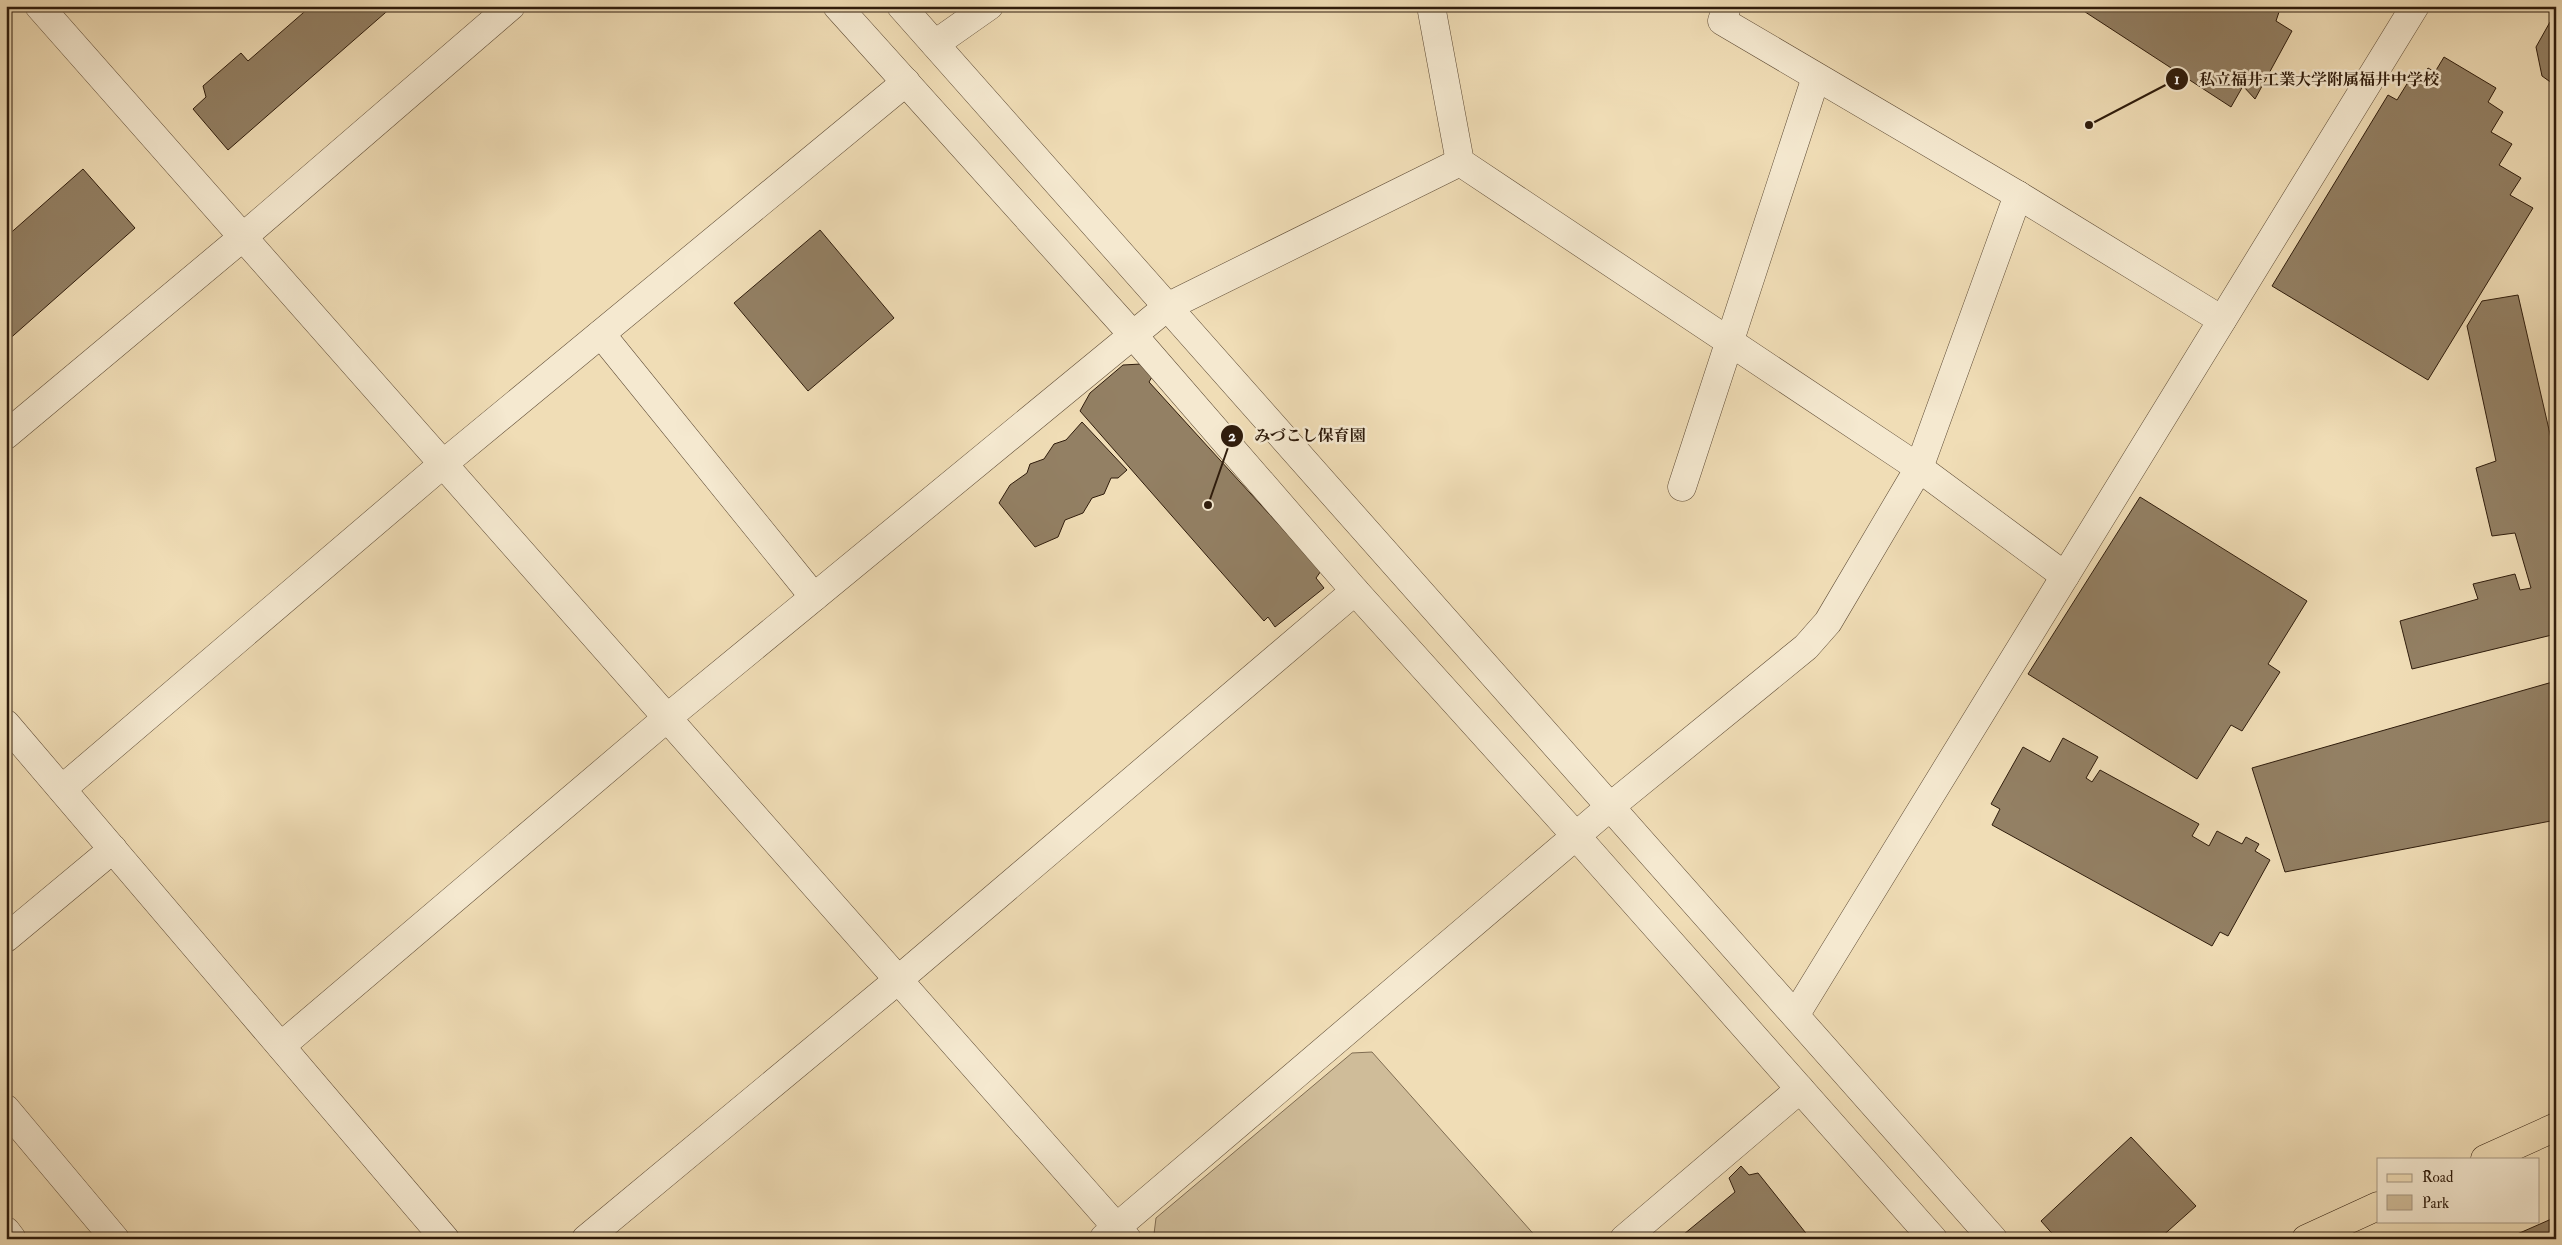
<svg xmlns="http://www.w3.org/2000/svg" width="2562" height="1245" font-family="'IM FELL Double Pica','Noto Serif JP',serif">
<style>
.green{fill:#cfbc99;stroke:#7f6c52}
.building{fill:#938064;stroke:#2f1c0c}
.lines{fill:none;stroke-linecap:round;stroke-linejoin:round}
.minor-casing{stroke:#5f4c36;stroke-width:29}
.major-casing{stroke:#2f1c0c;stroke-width:29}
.minor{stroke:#f5e9d0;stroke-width:28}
.major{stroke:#f0ddb6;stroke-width:28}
.leader{fill:none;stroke:#2f1c0c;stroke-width:2}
.callout-dot{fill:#2f1c0c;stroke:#f5e9d0;stroke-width:2}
.mark-label{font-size:15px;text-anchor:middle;font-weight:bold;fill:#fff}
.callout-label{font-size:16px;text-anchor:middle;font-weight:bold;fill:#2f1c0c;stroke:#f5e9d0;stroke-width:5;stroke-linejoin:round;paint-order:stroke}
</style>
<rect width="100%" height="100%" fill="#f0ddb6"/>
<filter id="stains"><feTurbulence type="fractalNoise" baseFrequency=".004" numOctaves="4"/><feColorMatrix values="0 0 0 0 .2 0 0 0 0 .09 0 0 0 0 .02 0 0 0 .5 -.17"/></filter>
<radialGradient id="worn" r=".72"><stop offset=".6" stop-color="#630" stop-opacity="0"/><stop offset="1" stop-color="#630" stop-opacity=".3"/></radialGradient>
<path class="green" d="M1372,1052l166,187h-380l-4,-5 2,-16 196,-165z"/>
<g class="building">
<path d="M311,6h82l-165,144 -35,-41 13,-12 -3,-11 38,-33 7,8z"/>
<path d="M2076,6h205l-5,15 16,10 -37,68 -12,-13 -12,21z"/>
<path d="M2556,21v65l-14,-10 -6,-29 14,-25z"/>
<path d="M2444,57l52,31 -8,14 15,10 -12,20 21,12 -13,21 22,13 -11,17 23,13 -105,172 -156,-94 116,-191 9,5 13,-21 8,5 10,-16 7,4z"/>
<path d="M83,169l52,59 -129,114v-105z"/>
<path d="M820,230l74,88 -86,73 -74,-88z"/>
<path d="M2518,295l38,165v174l-144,35 -12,-48 78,-22 -5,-15 42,-10 5,16 11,-2 -16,-55 -23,3 -16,-68 20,-7 -29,-135 15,-25z"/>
<path d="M1141,364l11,13 -3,5 172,189 -5,7 8,10 -49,39 -7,-10 -4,4 -184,-210 10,-18 33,-28z"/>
<path d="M1082,422l45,48 -9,8h-7l-7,16 -12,4 -9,15 -18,7 -7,17 -23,10 -36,-44 11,-18 17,-12 3,-9 14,-5 10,-15 12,-4z"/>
<path d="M2140,497l167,104 -39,63 12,8 -38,59 -11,-6 -34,54 -169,-105z"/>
<path d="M2556,681v139l-271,52 -33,-104z"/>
<path d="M2063,738l35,19 -12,21 6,4 8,-12 99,54 -7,12 17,10 8,-15 25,13 4,-7 13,7 -4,7 15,9 -42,76 -8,-4 -8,14 -220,-121 8,-16 -9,-5 32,-57 27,15z"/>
<path d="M2131,1137l65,69 -37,33h-102l-16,-18z"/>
<path d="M1741,1166l8,9 9,-2 51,64 -3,2h-128l57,-47 -6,-14z"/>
<path d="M2556,1217v22h-39l-2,-4z"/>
</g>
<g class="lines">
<g class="minor-casing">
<g id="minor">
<path d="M39,6l1088,1233"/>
<path d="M837,6l296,329 222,256 221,245 357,403"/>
<path d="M901,6l1092,1233"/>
<path d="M1431,6l29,156 459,306 146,108"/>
<path d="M1727,6l-5,15 296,174 204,125"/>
<path d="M935,44l54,-38"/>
<path d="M601,334l213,263"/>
<path d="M6,435l237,-198 268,-231"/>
<path d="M1682,487l134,-410"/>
<path d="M6,724l439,515"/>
<path d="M62,789l381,-325 463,-382"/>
<path d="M6,938l107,-89"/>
<path d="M1796,1014l619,-1008"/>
<path d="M281,1046l386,-328 500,-411 293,-145"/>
<path d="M6,1109l109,130"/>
<path d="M6,1231l6,8"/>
<path d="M1104,1238l507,-432 195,-159 22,-25 91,-154 99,-273"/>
<path d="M586,1239l312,-259 457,-389"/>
<path d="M1624,1239l176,-150"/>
</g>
</g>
<g class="major-casing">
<g id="major">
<path d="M2485,1159l71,-32"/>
<path d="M2306,1239l72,-33"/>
</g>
</g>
<use href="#minor" class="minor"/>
<use href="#major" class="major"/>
</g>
<path class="leader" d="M2089 125L2177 79M1208 505L1232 436"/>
<g class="callout-dot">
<circle cx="2089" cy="125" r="5"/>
<circle cx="1208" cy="505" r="5"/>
<circle cx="2177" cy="79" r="12"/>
<circle cx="1232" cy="436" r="12"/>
</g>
<g class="mark-label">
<text x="2177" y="84">1</text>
<text x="1232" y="441">2</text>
</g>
<g class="callout-label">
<text x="2319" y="85">私立福井工業大学附属福井中学校</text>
<text x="1310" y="441">みづこし保育園</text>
</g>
<rect width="2562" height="1245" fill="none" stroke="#f0ddb6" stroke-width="25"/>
<rect x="8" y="8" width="2547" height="1230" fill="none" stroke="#2f1c0c" stroke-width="2.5"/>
<rect x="12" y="12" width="2537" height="1220" fill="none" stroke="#2f1c0c"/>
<rect x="2377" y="1158" width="162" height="65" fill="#f5e9d0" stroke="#a69782"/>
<rect x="2387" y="1174" width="25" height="8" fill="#f0ddb6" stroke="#a69782"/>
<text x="2422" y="1182" font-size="15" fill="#2f1c0c">Road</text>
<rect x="2387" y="1195" width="25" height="15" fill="#cfbc99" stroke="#a69782"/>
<text x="2422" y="1208" font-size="15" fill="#2f1c0c">Park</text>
<rect width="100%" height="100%" filter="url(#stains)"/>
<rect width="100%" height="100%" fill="url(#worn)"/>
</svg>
